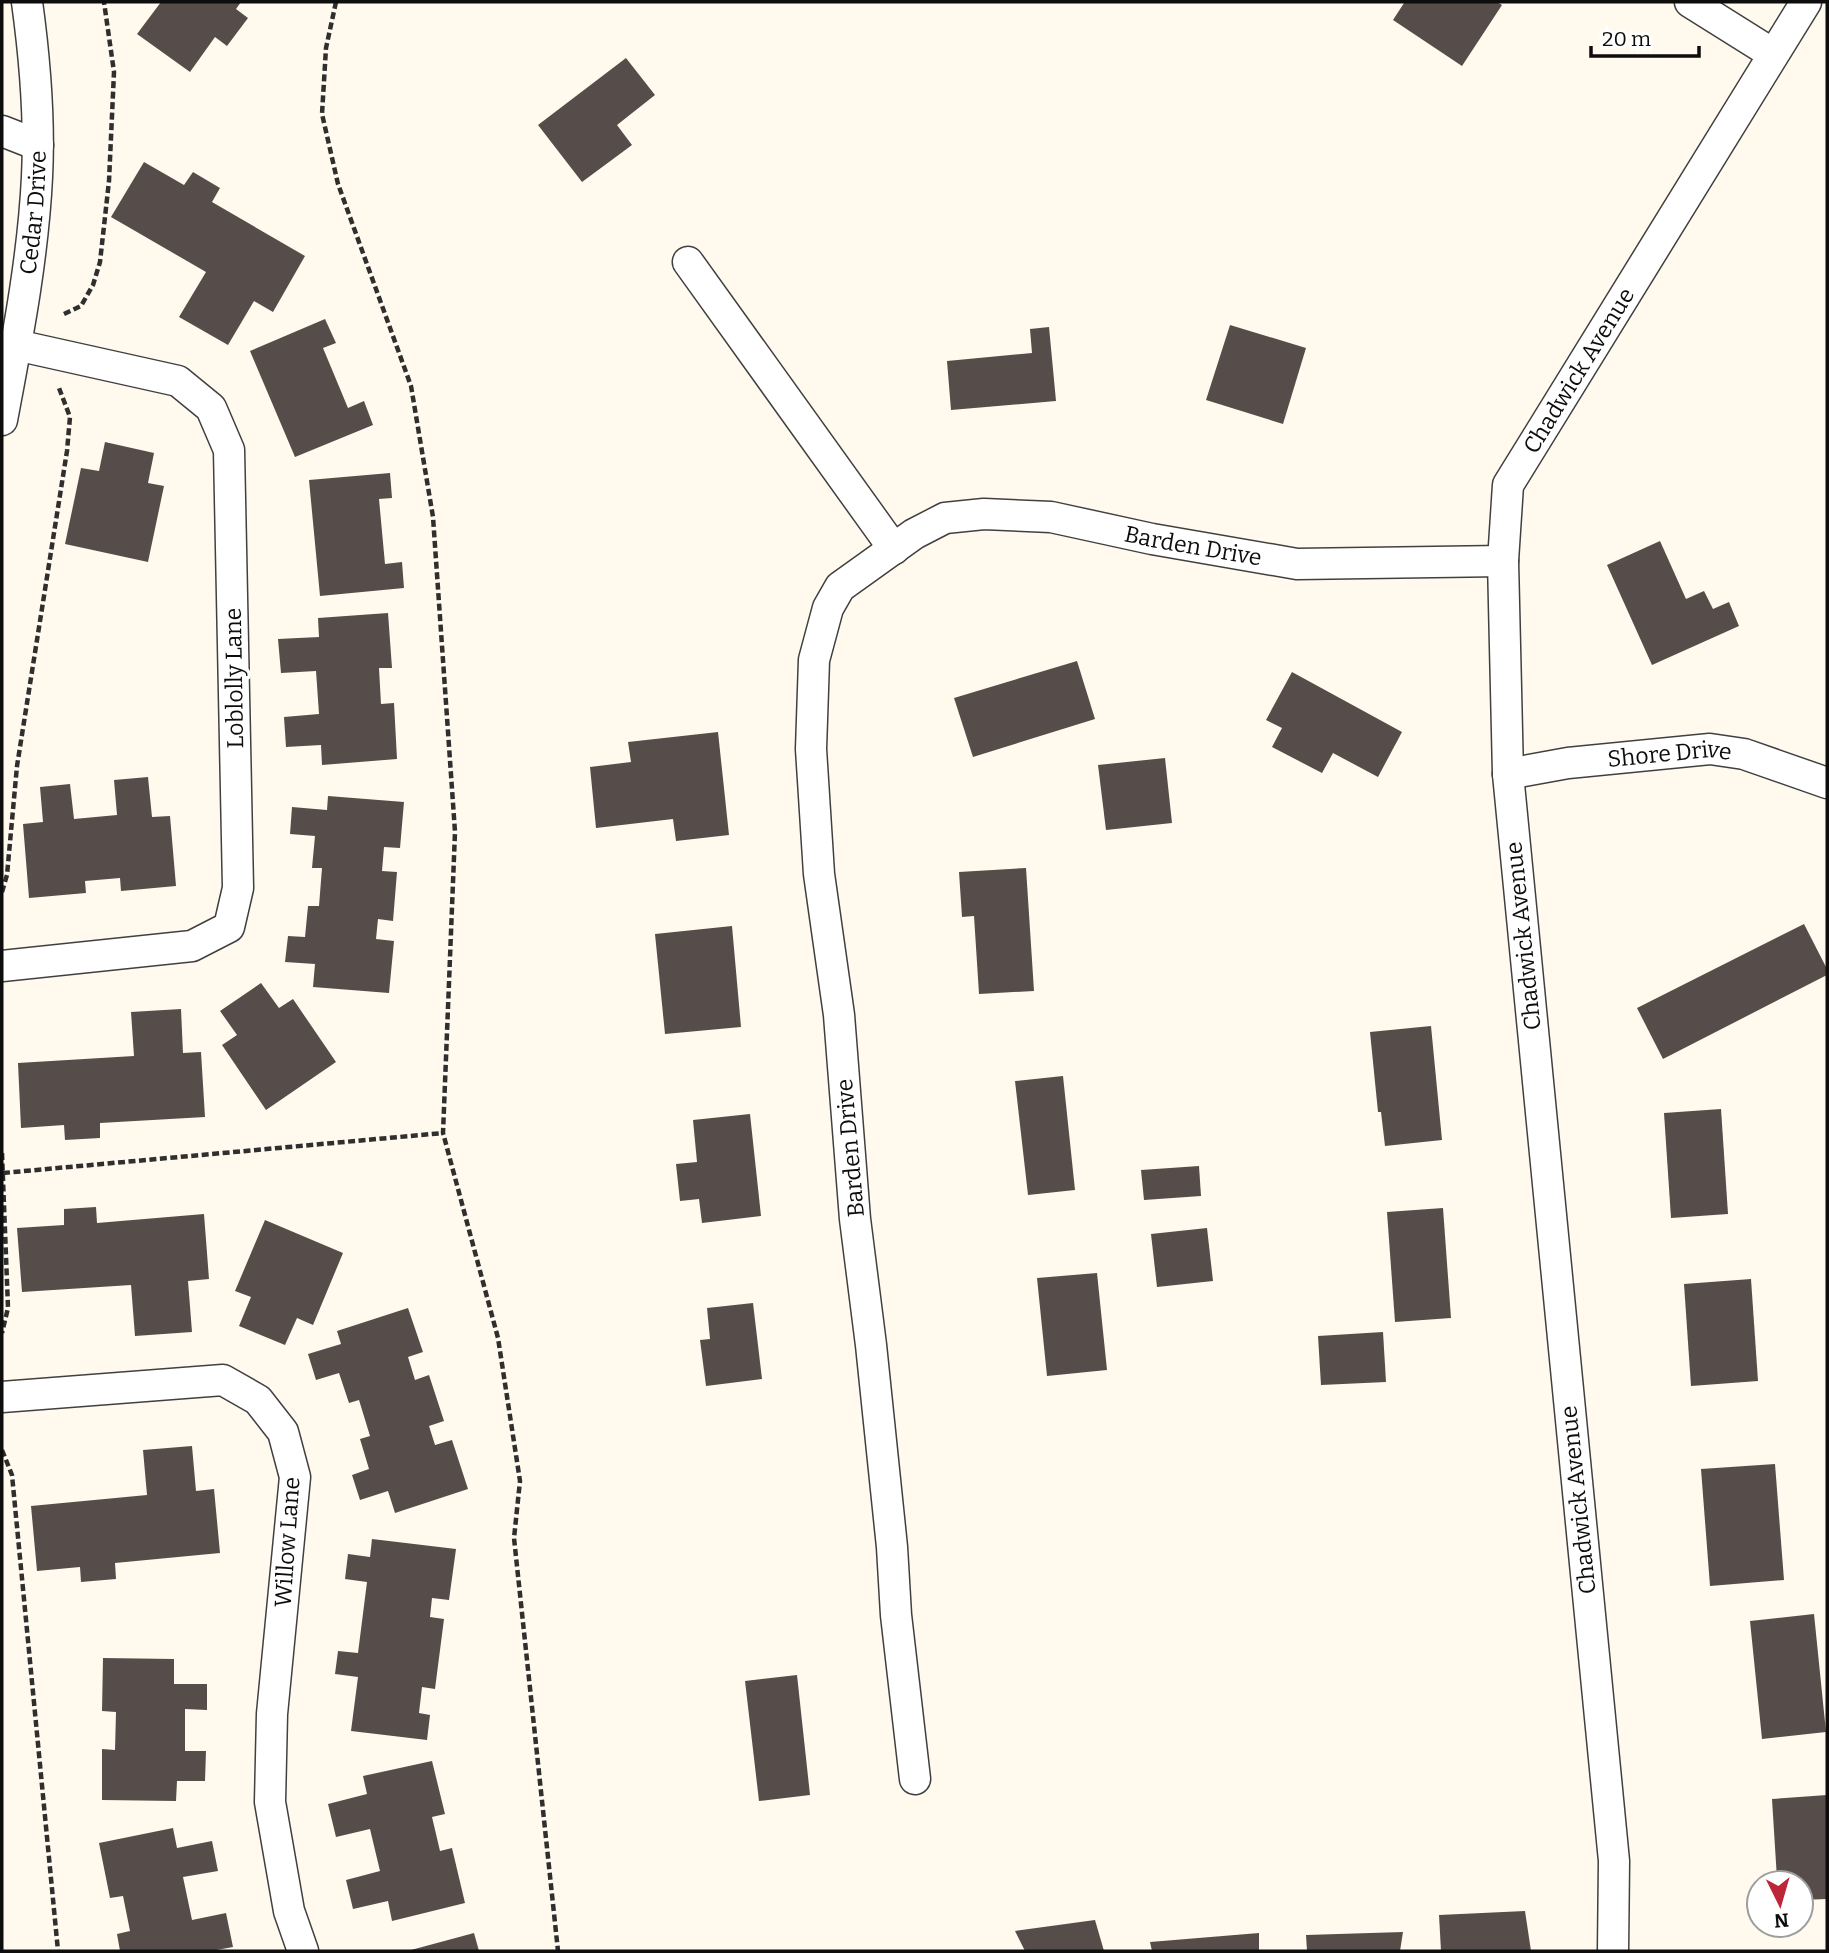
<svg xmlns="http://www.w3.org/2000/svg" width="1829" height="1953" font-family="Bitter,serif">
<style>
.building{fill:#564d4a}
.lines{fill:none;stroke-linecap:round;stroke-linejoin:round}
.minor-casing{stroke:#404040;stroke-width:33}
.path{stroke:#2f2f2f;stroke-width:4.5;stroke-dasharray:7 3.5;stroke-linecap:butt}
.minor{stroke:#fff;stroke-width:30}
.labels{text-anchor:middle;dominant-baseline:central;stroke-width:7;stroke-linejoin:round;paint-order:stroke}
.street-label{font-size:23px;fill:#0d0d0d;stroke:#fff}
</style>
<rect width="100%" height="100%" fill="#fffaed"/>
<g class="building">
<path d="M161,2h80l-5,7 12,9 -21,28 -12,-9 -25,35 -53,-38z"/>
<path d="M1401,2h96l5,3 -40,61 -69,-46 11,-17z"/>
<path d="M626,58l29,37 -38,30 15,20 -50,37 -44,-57z"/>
<path d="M144,162l40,23 9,-13 27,16 -8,14 93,54 -32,56 -19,-11 -26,44 -49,-28 27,-45 -95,-55z"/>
<path d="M325,319l11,24 -13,5 25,60 16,-7 9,24 -78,32 -45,-106z"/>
<path d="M1230,325l76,23 -23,76 -77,-24z"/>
<path d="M1049,327l7,74 -105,9 -4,-49 85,-8 -2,-24z"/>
<path d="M105,442l49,11 -6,30 16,3 -16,76 -83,-18 16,-76 18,3z"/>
<path d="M390,473l2,25 -13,1 6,65 17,-2 2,26 -84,8 -11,-116z"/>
<path d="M1660,541l26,58 18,-8 9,18 16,-7 10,24 -87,39 -45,-100z"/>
<path d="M388,613l4,55h-13l2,36 13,-1 3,56 -75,6 -1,-20 -35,2 -2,-30 35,-3 -3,-43 -35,2 -3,-34 41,-2 -1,-19z"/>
<path d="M1077,661l18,58 -122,38 -19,-59z"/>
<path d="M1292,672l110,60 -24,45 -45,-24 -11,20 -50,-26 10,-19 -16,-8z"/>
<path d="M718,732l11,103 -53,6 -3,-22 -77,9 -6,-61 41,-5 -3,-20z"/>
<path d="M1165,758l7,65 -66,7 -8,-65z"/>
<path d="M148,777l4,40 18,-1 6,70 -55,5 -1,-13 -35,3 1,12 -57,5 -6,-74 20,-2 -3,-35 30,-3 4,35 43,-4 -3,-35z"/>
<path d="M328,796l76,6 -4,46 -16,-1 -2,24 15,1 -4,49 -15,-2 -2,20 18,2 -5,52 -76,-6 2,-23 -30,-2 3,-26 17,1 3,-31h11l3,-38h-10l3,-32 -25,-2 2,-27 35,3z"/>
<path d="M1026,868l8,123 -55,3 -5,-78 -12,1 -3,-45z"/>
<path d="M1804,924l23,45v6l-164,84 -26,-51z"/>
<path d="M732,926l9,101 -76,7 -10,-100z"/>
<path d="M261,983l18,25 14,-9 43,63 -70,48 -44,-65 15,-10 -17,-24z"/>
<path d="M181,1009l2,44 18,-1 4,65 -105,6v15l-35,2 -1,-15 -43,3 -3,-65 116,-7 -3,-44z"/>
<path d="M1431,1026l11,114 -57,6 -4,-34h-3l-8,-80z"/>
<path d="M1063,1076l12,114 -47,5 -13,-114z"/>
<path d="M1721,1109l7,105 -57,4 -7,-105z"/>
<path d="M750,1114l11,102 -59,7 -3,-24 -19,2 -4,-37 21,-2 -4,-42z"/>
<path d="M1199,1166l2,30 -57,4 -3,-30z"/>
<path d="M96,1207l1,16 107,-9 5,65 -21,2 4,51 -57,4 -4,-51 -109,7 -5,-64 47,-3v-16z"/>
<path d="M1443,1208l8,110 -56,4 -8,-110z"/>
<path d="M265,1220l78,33 -30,72 -16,-7 -12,27 -46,-19 12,-29 -16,-6z"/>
<path d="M1207,1228l6,53 -56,6 -6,-53z"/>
<path d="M1097,1273l10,97 -60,6 -10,-98z"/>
<path d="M1751,1279l7,102 -67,5 -7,-102z"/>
<path d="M753,1303l9,76 -56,7 -6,-46 10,-1 -3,-31z"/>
<path d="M408,1308l15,44 -15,5 7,23 14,-5 15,46 -15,5 6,19 17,-5 16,49 -73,24 -7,-22 -28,9 -8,-25 17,-6 -9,-30 10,-3 -11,-36 -10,3 -10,-30 -23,7 -8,-26 33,-10 -4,-13z"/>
<path d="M1383,1332l3,50 -65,3 -3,-49z"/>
<path d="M192,1446l4,45 18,-2 6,64 -105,10 1,16 -35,3 -1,-15 -43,4 -6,-65 116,-11 -4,-45z"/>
<path d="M1775,1464l9,116 -74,6 -9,-117z"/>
<path d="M372,1539l84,10 -7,51 -17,-2 -2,19 14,2 -9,70 -13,-2 -3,26 11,2 -3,25 -76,-9 7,-54 -23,-3 3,-23 20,2 9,-71 -22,-3 3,-25 22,3z"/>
<path d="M1814,1614l12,118 -64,7 -12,-118z"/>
<path d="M103,1658l71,1v25h33v26l-22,-1v42h21l-1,30h-28l-1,20 -74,-1v-51l13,1 1,-38 -14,-1z"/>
<path d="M797,1675l13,120 -51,6 -14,-120z"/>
<path d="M432,1761l13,53 -13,3 8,34 12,-3 13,55 -73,18 -4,-20 -35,8 -7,-29 34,-9 -10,-42 -34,8 -8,-33 39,-10 -4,-18z"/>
<path d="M1827,1795v104l-26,1v-17h-14v-5l-10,1 -5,-80z"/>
<path d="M173,1828l4,20 35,-7 6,30 -35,6 9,43 34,-7 7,34 -22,4h-91l-3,-17 13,-3 -7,-35 -13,2 -11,-55z"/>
<path d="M1525,1911l6,40h-90l-2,-36z"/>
<path d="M1095,1920l9,31h-79l-10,-20z"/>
<path d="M1403,1932l-3,19h-93l-1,-16z"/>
<path d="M474,1933l5,18h-68v-1z"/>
<path d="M1259,1933v18h-107l-2,-9z"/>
</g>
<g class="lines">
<g class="minor-casing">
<g id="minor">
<path d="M1690,2l83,52"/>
<path d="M2,131l36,14"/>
<path d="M688,262l206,287"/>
<path id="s1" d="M2,420c15,-80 31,-161 35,-243 3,-59 -2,-117 -10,-175"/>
<path id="s2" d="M1508,774l60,-11 142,-14 34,5 83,29"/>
<path d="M2,966l190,-20 37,-19 9,-39 -9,-438 -18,-42 -33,-27 -162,-36"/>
<path d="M2,1397l221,-17 35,20 25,32 12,45 -23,237 -2,88 19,109 14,40"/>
<path id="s3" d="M915,1779l-19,-164 -4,-68 -21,-202 -16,-126 -16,-204 -20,-141 -8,-125 3,-89 14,-52 12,-21 74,-53 31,-16 39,-4 67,3 101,22 145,25 206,-3"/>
<path id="s4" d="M1613,1951l1,-90 -106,-1087 -5,-213 5,-76 298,-483"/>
</g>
</g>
<g class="path">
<path d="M336,2l-10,46 -4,66 16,70 73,202 22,131 22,315 -12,301 55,205 22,143 -6,57 44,413"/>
<path d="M64,314l17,-8 12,-21 7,-23 9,-81 5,-109 -10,-70"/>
<path d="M2,892l5,-17 10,-109 50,-315 3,-34 -11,-29"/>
<path d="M2,1153l6,155 -6,25"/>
<path d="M3,1173l440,-40"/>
<path d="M2,1450l10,25 46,476"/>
</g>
<use href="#minor" class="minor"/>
</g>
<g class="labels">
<g class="street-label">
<text stroke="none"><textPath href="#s1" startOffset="210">Cedar Drive</textPath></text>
<text stroke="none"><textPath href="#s4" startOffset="1606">Chadwick Avenue</textPath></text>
<text stroke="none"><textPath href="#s3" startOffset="1580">Barden Drive</textPath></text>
<text transform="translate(234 678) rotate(-91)">Loblolly Lane</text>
<text stroke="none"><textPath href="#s2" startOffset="163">Shore Drive</textPath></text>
<text transform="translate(1523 936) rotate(-96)">Chadwick Avenue</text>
<text transform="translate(850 1148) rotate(-95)">Barden Drive</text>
<text transform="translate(1578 1500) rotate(-96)">Chadwick Avenue</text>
<text transform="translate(287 1542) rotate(-86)">Willow Lane</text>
</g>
</g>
<rect width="1829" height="1953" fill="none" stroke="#0d0d0d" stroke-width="7"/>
<g transform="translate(1780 1904) rotate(175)"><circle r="33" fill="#ffffff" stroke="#9e9e9e" stroke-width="2"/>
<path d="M0-5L12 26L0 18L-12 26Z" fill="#bd2538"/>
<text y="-10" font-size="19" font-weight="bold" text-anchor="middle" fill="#0d0d0d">N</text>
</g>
<path d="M1591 46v10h108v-10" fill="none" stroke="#0d0d0d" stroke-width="3.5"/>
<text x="1602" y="46" font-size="21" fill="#0d0d0d" stroke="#ffffff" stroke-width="5" paint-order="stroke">20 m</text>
</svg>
